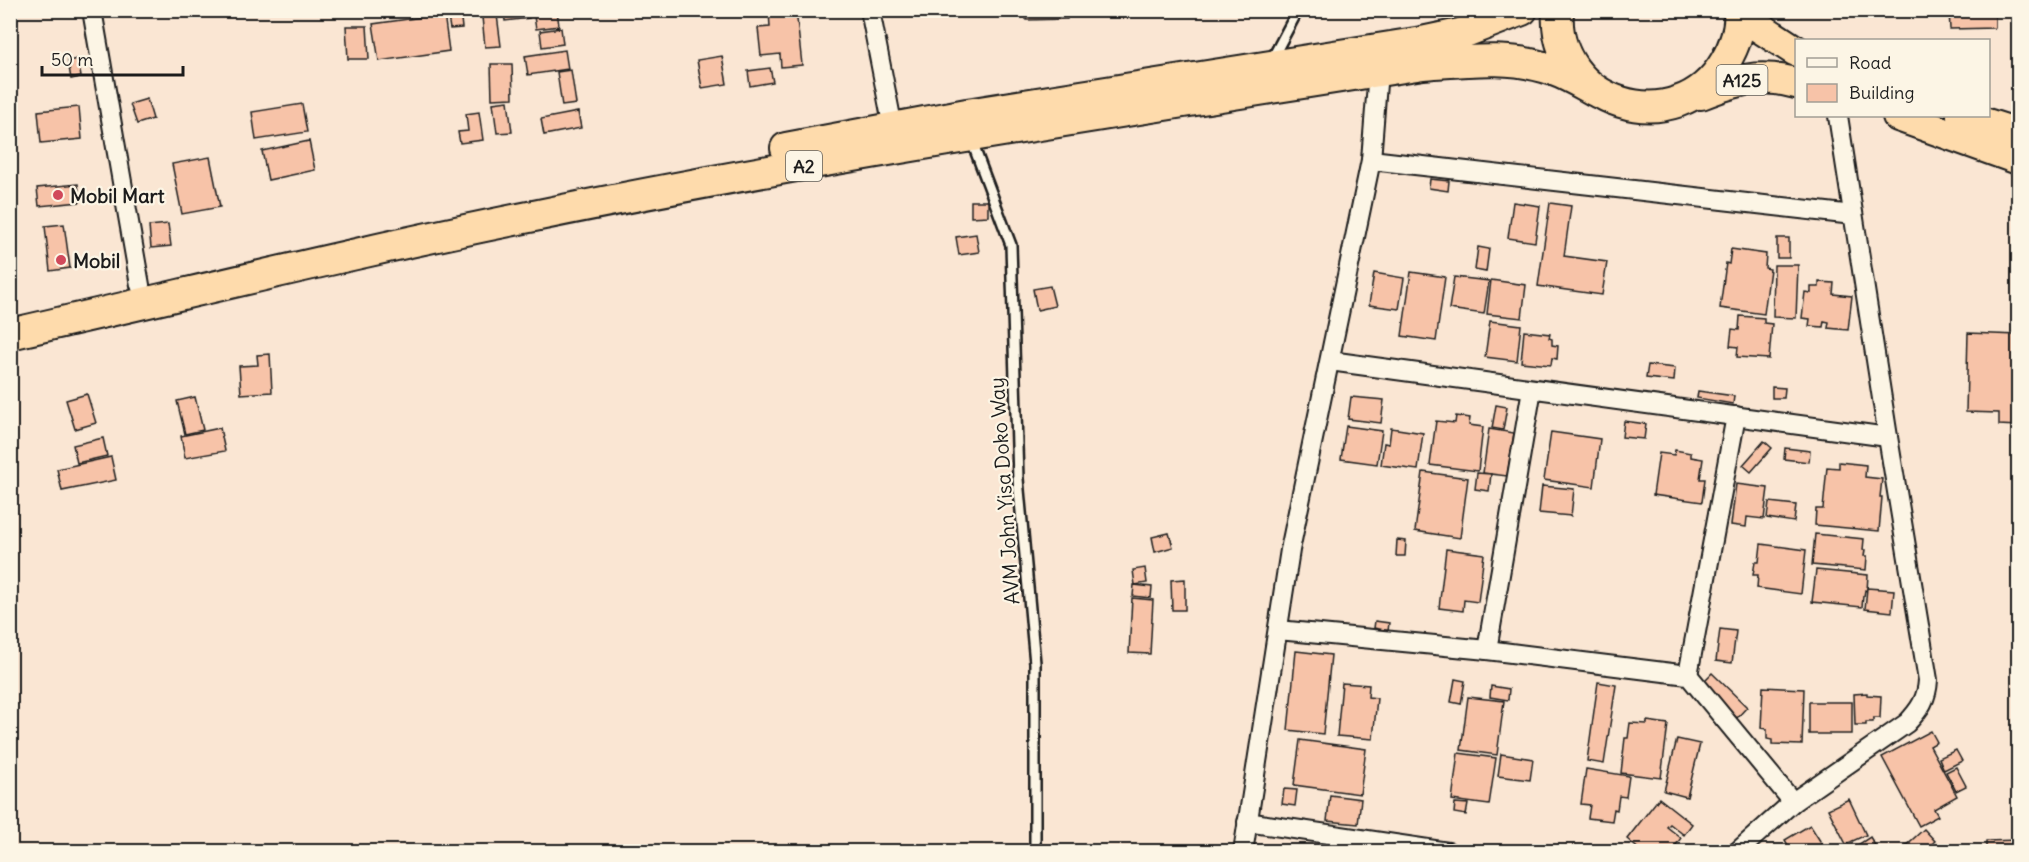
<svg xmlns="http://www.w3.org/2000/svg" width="2029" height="862" font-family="Delius,sans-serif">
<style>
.building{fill:#f7c3a8;stroke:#1c1c1c;stroke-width:1.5}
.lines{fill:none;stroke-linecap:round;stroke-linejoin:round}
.service-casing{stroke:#1c1c1c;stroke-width:14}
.minor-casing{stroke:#1c1c1c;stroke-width:22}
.trunk-casing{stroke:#1c1c1c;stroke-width:34}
.service{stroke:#fcf5e5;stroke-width:9}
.minor{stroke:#fcf5e5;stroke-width:18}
.trunk{stroke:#fedbac;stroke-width:30}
.poi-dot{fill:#d1495b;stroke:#fcf5e5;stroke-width:2}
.labels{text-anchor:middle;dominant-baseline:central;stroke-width:4.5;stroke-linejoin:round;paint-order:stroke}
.shield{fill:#fcf5e5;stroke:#5f5d58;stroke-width:1.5}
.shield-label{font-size:18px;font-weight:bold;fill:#1c1c1c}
.poi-label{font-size:20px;font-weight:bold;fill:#1c1c1c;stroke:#fcf5e5;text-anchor:start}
.street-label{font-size:20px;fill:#1c1c1c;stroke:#fcf5e5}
</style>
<rect width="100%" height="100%" fill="#fae6d3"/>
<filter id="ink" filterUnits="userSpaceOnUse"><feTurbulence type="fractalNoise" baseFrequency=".0167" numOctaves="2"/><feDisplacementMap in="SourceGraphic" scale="12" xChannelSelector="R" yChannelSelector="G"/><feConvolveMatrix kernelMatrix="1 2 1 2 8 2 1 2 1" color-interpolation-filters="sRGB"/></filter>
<g filter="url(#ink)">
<g class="building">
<path d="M447,10h13l2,18 -12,1z"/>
<path d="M504,10h23l2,8 -24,3z"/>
<path d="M533,10h24l2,16 -23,3z"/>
<path d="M796,10l6,55 -21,2 -1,-13 -19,2 -3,-28 12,-1 -1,-16z"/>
<path d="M1026,10h41v9l-41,1z"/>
<path d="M1949,10h46v18l-45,1z"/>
<path d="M444,14l5,37 -70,10 -6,-37z"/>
<path d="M497,15l4,31 -16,1 -3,-30z"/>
<path d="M346,26h21l2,33h-21z"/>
<path d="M561,28l2,16 -21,3 -2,-16z"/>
<path d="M565,50l3,19 -40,6 -3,-19z"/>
<path d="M722,56l5,28 -25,4 -5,-28z"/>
<path d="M78,59l3,18 -10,2 -3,-18z"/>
<path d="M491,64h21l1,34 -21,1z"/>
<path d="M770,68l3,14 -23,4 -2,-15z"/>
<path d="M571,70l5,34 -14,2 -5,-34z"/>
<path d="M147,99l6,20 -16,5 -7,-20z"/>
<path d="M508,101l4,31 -15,1 -4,-30z"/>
<path d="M302,104l5,28 -51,8 -4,-28z"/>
<path d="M79,107l3,32 -41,4 -3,-32z"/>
<path d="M479,112l4,28 -23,3 -2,-11 10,-1 -2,-17z"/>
<path d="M578,112l3,16 -37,7 -3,-16z"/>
<path d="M309,141l6,29 -47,10 -6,-29z"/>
<path d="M210,157l10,50 -38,7 -10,-50z"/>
<path d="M1430,179l19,2 -1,10 -19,-3z"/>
<path d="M78,184l2,18 -41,4 -2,-18z"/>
<path d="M971,201h17v15l-17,1z"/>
<path d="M1513,202l27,4 -5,36 -27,-4z"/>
<path d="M1550,203l21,3 -7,50 43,6 -5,33 -64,-9z"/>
<path d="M64,224l6,44 -20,3 -5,-45z"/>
<path d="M168,224l3,22 -20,2 -2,-22z"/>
<path d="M976,234l3,18 -20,3 -3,-18z"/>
<rect x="1777" y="238" width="12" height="20"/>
<path d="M1478,247l11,2 -3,23 -11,-2z"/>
<path d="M1731,249l35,5 -1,14 5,1 -6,45 -44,-6 6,-45 3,1z"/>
<path d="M1774,265h24l-2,53 -23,-1z"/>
<path d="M1411,272l34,5 -9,64 -34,-5z"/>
<path d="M1374,273l30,5 -5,31 -30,-4z"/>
<path d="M1454,277l35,4 -5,33 -35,-5z"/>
<path d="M1491,280l35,5 -4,33 -35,-4z"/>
<path d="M1819,282l15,1 -1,11 19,2 -4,34 -20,-2 1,-6 -5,-1 -1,6 -14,-1 1,-7 -8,-1 3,-26 6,1v-6h8z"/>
<path d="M1050,286l5,20 -18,4 -4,-21z"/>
<path d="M1740,316l24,2v5l8,1 -3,35 -32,-2 1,-10 -8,-1 2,-17 7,1z"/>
<path d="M1490,321l31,4 -4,36 -32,-4z"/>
<path d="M1524,331l26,3 -1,4 3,1v6l6,1 -1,13 -5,-1 -1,7 -30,-3z"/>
<path d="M1968,333l50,2v91l-19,-1v-12l-33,-1z"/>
<path d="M270,354l2,38 -31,2 -2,-28 19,-1 -1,-10z"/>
<path d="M1648,365l27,3 -1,13 -28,-3z"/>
<path d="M1772,387l13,1 -1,10h-12z"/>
<path d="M1698,391l36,5 -1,8 -36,-6z"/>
<path d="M87,394l9,29 -21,6 -9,-29z"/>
<path d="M195,397l8,33 -18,4 -8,-33z"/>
<path d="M1351,397l33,3 -3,23 -33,-4z"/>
<path d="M1496,405l11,2 -4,23 -11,-2z"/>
<path d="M1456,416l14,2 -1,7 14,2 -5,44 -48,-6 6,-44 19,2z"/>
<path d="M1624,421l22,3 -2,15 -22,-2z"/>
<path d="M1346,426l36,5 -5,33 -36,-5z"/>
<path d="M220,428l5,23 -40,7 -4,-22z"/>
<path d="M1391,428l32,5 -5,37 -37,-5 3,-22 5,1z"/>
<path d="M1489,429l25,4 -7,43 -24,-3z"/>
<path d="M1551,432l49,7 -6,48 -50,-7z"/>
<path d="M103,438l4,18 -30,7 -4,-18z"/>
<path d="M1764,441l8,7 -21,24 -8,-7z"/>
<path d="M1785,448l25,3 -1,11 -25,-3z"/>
<path d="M1675,450l16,3v4l12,2 -3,20h5l-3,23 -49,-7 6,-42 15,2z"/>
<path d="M111,457l5,23 -54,11 -5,-22z"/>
<path d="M1839,462l27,3 -1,12 17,2 -2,18h2l-3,34 -64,-6 1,-16h7l4,-42 12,1z"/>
<path d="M1423,472l45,6 -8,60 -45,-7z"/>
<path d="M1477,473l14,1 -2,17 -14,-2z"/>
<path d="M1736,484l32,4 -4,31 -17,-2 -1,10 -15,-2z"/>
<path d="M1542,486l32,3 -3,27 -32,-3z"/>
<path d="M1769,502l27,3 -2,17 -27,-4z"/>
<path d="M1169,533l4,14 -18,5 -3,-15z"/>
<path d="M1815,534l49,5 -1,11h2l-1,6h3l-1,14 -54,-5z"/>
<path d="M1397,540l9,1 -1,15h-9z"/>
<path d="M1761,544l45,6 -5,44 -44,-6 1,-13h-5l2,-13h4z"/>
<path d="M1446,549l38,5 -6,48 -14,-2 -1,11 -24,-3z"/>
<path d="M1145,568l2,15 -12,2 -2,-15z"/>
<path d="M1816,570l52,5 -1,16 -2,-1 -1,6h-1l-1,11 -50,-5z"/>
<path d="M1185,579v31h-13l-1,-30z"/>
<path d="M1134,585l18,2 -1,11 -18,-2z"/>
<path d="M1867,588l27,2 -2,22 -27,-3z"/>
<path d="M1132,598l21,2 -3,54 -21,-1z"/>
<path d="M1375,621l14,2 -1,8 -14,-3z"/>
<path d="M1720,629l16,2 -4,32 -16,-2z"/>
<path d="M1296,651l35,4 -8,79 -35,-4z"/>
<path d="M1712,673l35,34 -10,11 -36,-34z"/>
<path d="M1455,679l10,2 -4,23 -10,-2z"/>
<path d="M1598,682l18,3 -12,79 -17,-3z"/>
<path d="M1342,683l27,2 -1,12 9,1 -4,41 -36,-3z"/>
<path d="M1491,686l18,3 -1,11 -18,-3z"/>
<path d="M1763,687l41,2 -2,56 -30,-1v-4l-5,-1v-10l-6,-1z"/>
<path d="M1867,693v2l14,1 -1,22h-7v4h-7v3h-11l-1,-31z"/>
<path d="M1468,697l36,4 -7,54 -36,-5z"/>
<rect x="1809" y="702" width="43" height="32"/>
<path d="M1647,721l21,3 -7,54 -40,-5 4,-35h3l2,-15 17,1z"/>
<path d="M1931,731l6,11 -7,4 27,50 -23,13 4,7 -19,10 -37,-69z"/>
<path d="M1677,739l23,5 -13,53 -23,-6z"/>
<path d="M1300,740l66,9 -6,45 -66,-9z"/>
<path d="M1956,750l6,11 -18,9 -5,-12z"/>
<path d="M1458,753l38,5 -7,47 -37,-5z"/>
<path d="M1501,754l32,5 -3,21 -32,-4z"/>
<path d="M1956,767l10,19 -10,5 -10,-19z"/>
<path d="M1586,769l43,7 -3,21 -7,-1 -2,14 -3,-1 -2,12 -24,-3 2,-13 -9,-1z"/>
<path d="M1284,789l13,1 -2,16 -13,-2z"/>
<path d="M1330,795l31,4 -3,25 -31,-3z"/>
<path d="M1659,798l33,26 -8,11 -14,-11 -3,3 14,11 -10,14h-29l-15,-13z"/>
<path d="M1849,799l17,36 -20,9 -18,-35z"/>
<path d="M1455,803l13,1 -2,11 -12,-2z"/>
<path d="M1810,825l17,27h-35l-7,-12z"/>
<path d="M1924,829l11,12 -13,11h-20l-1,-2z"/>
<path d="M1870,837l9,15h-32z"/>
<path d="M2018,840v12h-32v-11z"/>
</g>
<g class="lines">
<g class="service-casing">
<g id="service">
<path d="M1272,59l26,-49"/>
<path d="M972,142l39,103 7,234 17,184v189"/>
</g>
</g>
<g class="minor-casing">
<g id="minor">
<path d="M92,10l48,275"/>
<path d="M870,10l23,118"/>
<path d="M1371,160l482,55"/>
<path d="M1330,361l558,76"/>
<path d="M1278,630l209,20 201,25 105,127"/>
<path d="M1487,650l45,-261"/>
<path d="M1688,675l48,-259"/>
<path d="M1247,822l201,30"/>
<path d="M1243,852l47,-302 81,-390 7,-89"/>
<path d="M1737,852l56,-50 114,-79c13,-14 20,-24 21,-43l-40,-243 -50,-321"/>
</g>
</g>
<g class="trunk-casing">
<g id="trunk">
<path d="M1558,10c-7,94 119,134 167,52 9,-15 16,-34 14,-52"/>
<path d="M1739,14l57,37"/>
<path d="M1701,94c36,-14 57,-21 95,-11"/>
<path d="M1898,116l120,43"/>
<path d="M1962,116l56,18"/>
<path d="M786,148l181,-34 455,-72 38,-8 62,-24"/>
<path d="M10,334c177,-40 352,-84 529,-119 293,-60 589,-104 884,-151 43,-3 89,-9 130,6 17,6 31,15 46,23"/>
</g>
</g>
<use href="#service" class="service"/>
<use href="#minor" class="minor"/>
<use href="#trunk" class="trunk"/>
</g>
</g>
<g class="poi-dot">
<circle cx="58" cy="195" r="6"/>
<circle cx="61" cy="260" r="6"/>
</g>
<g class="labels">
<g class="shield">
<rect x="1716.5" y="65" width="51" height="30" rx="4.5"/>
<rect x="786" y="151" width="36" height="30" rx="4.5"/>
</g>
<g class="shield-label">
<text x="1742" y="80">A125</text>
<text x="804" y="166">A2</text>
</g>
<g class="poi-label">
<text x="70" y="195">Mobil Mart</text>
<text x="73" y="260">Mobil</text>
</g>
<g class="street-label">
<text transform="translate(1004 491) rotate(-94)">AVM John Yisa Doko Way</text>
</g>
</g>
<rect width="2029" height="862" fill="none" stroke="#fcf5e5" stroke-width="36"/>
<rect x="18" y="18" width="1993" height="826" fill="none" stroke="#1c1c1c" stroke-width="2" filter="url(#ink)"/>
<rect x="1795" y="39" width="195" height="78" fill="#fcf5e5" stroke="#a29e95" stroke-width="1.5"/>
<rect x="1807" y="58" width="30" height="9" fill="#fcf5e5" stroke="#a29e95" stroke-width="1.5"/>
<text x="1849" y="69" font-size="18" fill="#1c1c1c">Road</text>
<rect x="1807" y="84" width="30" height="18" fill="#f7c3a8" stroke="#a29e95" stroke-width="1.5"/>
<text x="1849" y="99" font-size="18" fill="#1c1c1c">Building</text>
<path d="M42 66v9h141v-9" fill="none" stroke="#1c1c1c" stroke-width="3"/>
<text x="51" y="66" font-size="18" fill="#1c1c1c" stroke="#fcf5e5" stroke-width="4.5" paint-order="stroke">50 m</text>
</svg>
